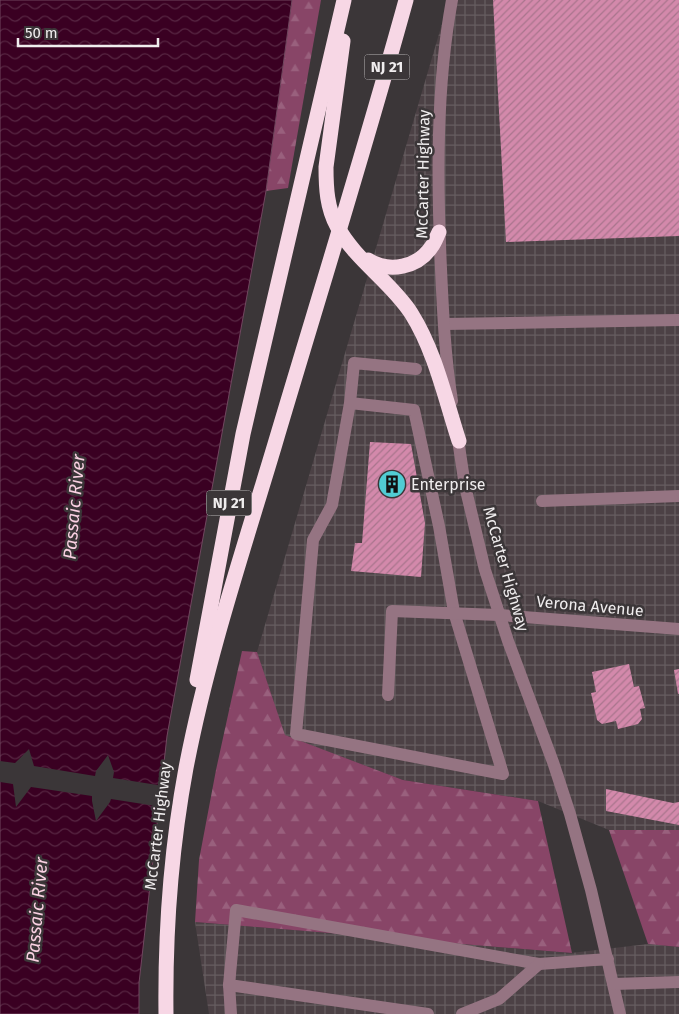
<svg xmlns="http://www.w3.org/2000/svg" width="679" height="1014" font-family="'Fira Sans',sans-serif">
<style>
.industrial{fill:url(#industrial-grid)}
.forest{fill:url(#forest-firs)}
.water{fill:url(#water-waves);stroke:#71475f}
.pier{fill:#3b3638}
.building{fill:url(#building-hatch)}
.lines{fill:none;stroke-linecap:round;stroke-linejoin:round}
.minor{stroke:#957482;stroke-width:12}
.highway{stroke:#f7d7e5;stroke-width:15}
.labels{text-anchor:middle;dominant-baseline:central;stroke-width:5;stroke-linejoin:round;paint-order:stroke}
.shield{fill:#3b3638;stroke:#bab6b7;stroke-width:1}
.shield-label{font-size:15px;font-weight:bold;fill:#f0edee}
.street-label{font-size:16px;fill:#f0edee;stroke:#3b3638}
.poi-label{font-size:16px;fill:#f0edee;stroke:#3b3638;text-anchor:start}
.water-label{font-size:18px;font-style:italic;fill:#fad0e2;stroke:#3b3638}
</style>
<defs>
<pattern id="industrial-grid" width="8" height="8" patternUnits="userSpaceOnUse" patternTransform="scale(1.25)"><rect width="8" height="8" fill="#4c4145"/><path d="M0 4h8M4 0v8" fill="none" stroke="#665d60"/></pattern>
<pattern id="forest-firs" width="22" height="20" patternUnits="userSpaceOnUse" patternTransform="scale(1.25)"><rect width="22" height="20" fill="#884567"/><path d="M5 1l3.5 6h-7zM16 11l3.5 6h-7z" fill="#99607d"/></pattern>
<pattern id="water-waves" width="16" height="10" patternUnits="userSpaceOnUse" patternTransform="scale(1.25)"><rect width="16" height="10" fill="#3a0022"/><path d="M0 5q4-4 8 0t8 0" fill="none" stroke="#572642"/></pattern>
<pattern id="building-hatch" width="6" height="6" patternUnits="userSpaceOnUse" patternTransform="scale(1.25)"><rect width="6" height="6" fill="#d389ab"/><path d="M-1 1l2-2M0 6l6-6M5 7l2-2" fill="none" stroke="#a9758d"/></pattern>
</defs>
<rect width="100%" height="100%" fill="#3b3638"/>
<g class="industrial">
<path d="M449,0h230v830h-70l-71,-29 -135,-21 -119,-45 -27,-83z"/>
<path d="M195,922l376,31 77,-9 31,3v67h-470z"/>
</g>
<g class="forest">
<path d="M292,0h29l-33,188 -22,3z"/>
<path d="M242,651l15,1 28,83 118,45 135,21 34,152 -377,-31 4,-62 17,-90z"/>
<path d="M609,830h70v117l-31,-3z"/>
</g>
<path class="water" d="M0,0h292l-26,191 -99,545 -28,247v31h-139z"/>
<path class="pier" d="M29,749l5,17 61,10 1,-5 12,-16 6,17 -1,6 51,8 -2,21 -51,-8 -1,3 -14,19 -4,-20v-5l-61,-9 -15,20 -3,-23 -13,-2v-21l15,2z"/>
<g class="building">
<path d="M493,0h186v236l-173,6z"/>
<path d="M370,442l41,2 14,79 -4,54 -70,-6 4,-28h7z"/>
<path d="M629,664l5,23 5,-1 6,22 -5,1 2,10 -4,5 -20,5 -2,-8 -14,3 -5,-4 -6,-27 5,-1 -4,-20z"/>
<path d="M679,669v25h-1l-4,-24z"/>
<path d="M606,789l67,14 6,-1v23l-73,-14z"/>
</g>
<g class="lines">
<g class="minor">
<path d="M444,324l235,-4"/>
<path d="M452,401c-7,-44 -9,-88 -11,-132 -4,-88 -5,-182 11,-269"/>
<path d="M350,403l-18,102 -19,35 -17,194 207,40 -49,-162 -15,-86 -25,-116 -64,-7 4,-40 62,6"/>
<path d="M457,433l8,53 20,84 23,71 45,121 17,52 21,76 29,124"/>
<path d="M542,501l137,-5"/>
<path d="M388,695l4,-84 107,4 180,14"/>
<path d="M614,984l65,-2"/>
<path d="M229,985l2,29"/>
<path d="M428,1014l-199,-29 7,-75 303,54 69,-5"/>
<path d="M462,1014l37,-15 40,-35"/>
</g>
<g class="highway">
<path d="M343,41l-17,126c0,21 1,41 11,59 18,34 53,55 74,87 24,38 34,85 48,128"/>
<path d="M368,260c21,13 50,8 64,-14 3,-4 5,-10 7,-14"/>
<path d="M197,680l46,-246 101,-434"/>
<path d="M166,1014c-1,-82 5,-165 20,-246 21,-110 57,-217 89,-324 44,-148 90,-295 131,-444"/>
</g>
</g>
<defs>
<g id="building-disc" transform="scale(1.4375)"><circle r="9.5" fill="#51ccd3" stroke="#3b3638"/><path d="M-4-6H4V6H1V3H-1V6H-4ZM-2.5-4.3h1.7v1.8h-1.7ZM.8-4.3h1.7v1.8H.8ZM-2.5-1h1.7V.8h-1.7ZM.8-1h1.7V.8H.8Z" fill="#111"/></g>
</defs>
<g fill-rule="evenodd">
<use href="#building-disc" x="392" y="484"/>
</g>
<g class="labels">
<g class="shield">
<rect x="364.5" y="54.5" width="45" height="25" rx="4"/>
<rect x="206.5" y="490.5" width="45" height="25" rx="4"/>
</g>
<g class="shield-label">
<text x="387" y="67">NJ 21</text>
<text x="229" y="503">NJ 21</text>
</g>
<g class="street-label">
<text transform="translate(423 174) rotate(-89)">McCarter Highway</text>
<text transform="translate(506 569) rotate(74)">McCarter Highway</text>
<text transform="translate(590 606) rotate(5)">Verona Avenue</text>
<text transform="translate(158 826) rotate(-83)">McCarter Highway</text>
</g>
<g class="poi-label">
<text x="411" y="484">Enterprise</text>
</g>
<g class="water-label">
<text transform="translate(74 507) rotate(-85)">Passaic River</text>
<text transform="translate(37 910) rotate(-85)">Passaic River</text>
</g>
</g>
<path d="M18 38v8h140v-8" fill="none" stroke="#f0edee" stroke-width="2.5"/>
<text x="25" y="38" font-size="15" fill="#f0edee" stroke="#3b3638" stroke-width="4" paint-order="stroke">50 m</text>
</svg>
